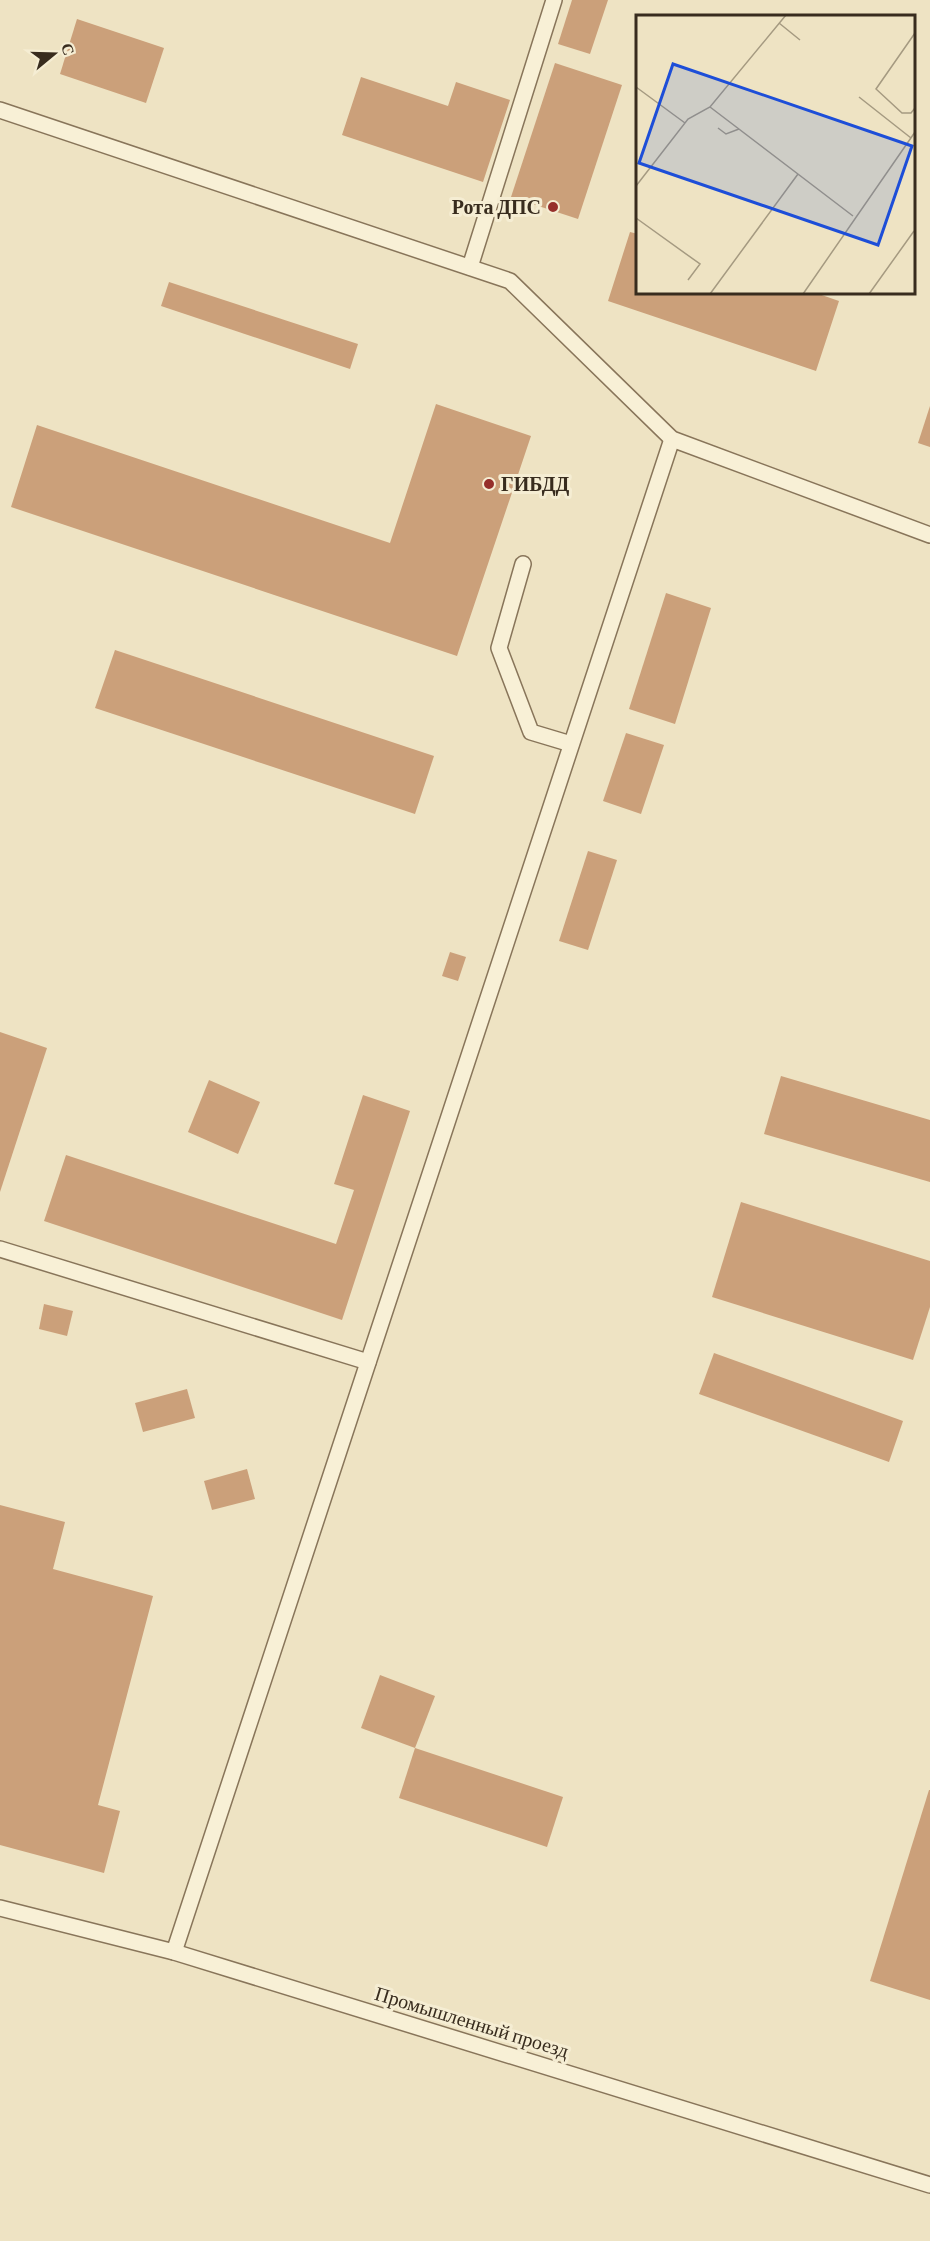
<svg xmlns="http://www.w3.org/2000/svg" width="930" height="2241" font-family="'Crimson Pro',serif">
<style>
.building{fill:#cba07a}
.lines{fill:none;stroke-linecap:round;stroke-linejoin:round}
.service-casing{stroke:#88755a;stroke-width:18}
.service{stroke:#f8f0d6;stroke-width:15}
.poi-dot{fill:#962f2b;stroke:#f5edd3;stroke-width:2}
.labels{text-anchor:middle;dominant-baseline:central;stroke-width:6;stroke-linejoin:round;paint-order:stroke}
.poi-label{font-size:20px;font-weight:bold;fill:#382c1e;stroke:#f5edd3;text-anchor:end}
.street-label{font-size:20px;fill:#382c1e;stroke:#f5edd3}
.inset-road{fill:none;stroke:#a59a81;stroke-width:1.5}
.view{fill:#1d4ed8;fill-opacity:0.15;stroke:#1d4ed8;stroke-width:3}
.inset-edge{fill:none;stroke:#382c1e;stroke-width:3}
</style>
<rect width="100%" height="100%" fill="#eee3c3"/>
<g class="building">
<path d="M572,0h36l-18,54 -32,-10z"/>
<path d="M77,19l87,29 -18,55 -86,-29z"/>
<path d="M555,63l67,22 -44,134 -67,-22z"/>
<path d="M361,77l87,29 8,-24 54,18 -27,82 -141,-47z"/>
<path d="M630,232l8,2v58h175l26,9 -23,70 -208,-70z"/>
<path d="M169,282l189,62 -8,25 -189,-63z"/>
<path d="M436,404l95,32 -74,220 -446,-149 26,-82 353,118z"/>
<path d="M930,406v41l-12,-4z"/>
<path d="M666,593l45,15 -36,116 -46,-15z"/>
<path d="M115,650l319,106 -19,58 -320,-106z"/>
<path d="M626,733l38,12 -23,69 -38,-13z"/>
<path d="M588,851l29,9 -29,90 -29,-9z"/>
<path d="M450,952l16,5 -8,24 -16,-5z"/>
<path d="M0,1032l47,16 -47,144z"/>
<path d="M781,1076l149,44v62l-166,-48z"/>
<path d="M209,1080l51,22 -22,52 -50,-22z"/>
<path d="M363,1095l47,16 -68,209 -298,-99 22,-66 270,89 18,-54 -20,-6z"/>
<path d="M741,1202l189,59v46l-17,53 -201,-63z"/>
<path d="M44,1304l29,7 -6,25 -28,-7z"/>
<path d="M714,1353l189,68 -14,41 -190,-68z"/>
<path d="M187,1389l8,29 -52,14 -8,-29z"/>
<path d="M247,1469l8,30 -43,11 -8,-29z"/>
<path d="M0,1505l65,17 -12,47 100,27 -55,209 22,6 -16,62 -104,-28z"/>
<path d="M380,1675l55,21 -20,52 -54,-20z"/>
<path d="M415,1748l148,49 -16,50 -148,-49z"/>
<path d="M929,1790h1v210l-60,-19z"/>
</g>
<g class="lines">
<g class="service-casing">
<g id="service">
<path d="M0,110l510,171 162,158 258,96"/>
<path d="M470,267l84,-267"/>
<path d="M523,564l-24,84 32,84 40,12"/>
<path d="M0,1249l368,113"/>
<path d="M0,1908l174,44 756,233"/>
<path d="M174,1952l498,-1513"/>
</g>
</g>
<use href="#service" class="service"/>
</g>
<g class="poi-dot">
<circle cx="553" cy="207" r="6"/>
<circle cx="489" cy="484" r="6"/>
</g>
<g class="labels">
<g class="poi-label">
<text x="541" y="207">Рота ДПС</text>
<text x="501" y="484" text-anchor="start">ГИБДД</text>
</g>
<g class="street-label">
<text transform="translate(472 2022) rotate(17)">Промышленный проезд</text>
</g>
</g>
<g transform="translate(636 15)">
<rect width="279" height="279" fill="#eee3c3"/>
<path class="inset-road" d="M143,8l21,17M279,18l-39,56 26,24h9l4,-5M0,72l49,36M223,82l52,41M74,92l143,109M82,113l8,6 13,-5M0,171l52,-67 22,-12 76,-92M0,203l64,46 -12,16M74,279l88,-120M167,279l112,-162M233,279l45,-63"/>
<path class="view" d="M37,49l239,82 -34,99 -239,-82z"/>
<rect width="279" height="279" class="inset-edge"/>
</g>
<g transform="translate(54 54) rotate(71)" stroke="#f5edd3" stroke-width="4.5" paint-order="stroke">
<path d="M0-4.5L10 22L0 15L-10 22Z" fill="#382c1e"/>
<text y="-9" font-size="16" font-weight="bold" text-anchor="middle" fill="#382c1e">С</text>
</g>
</svg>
